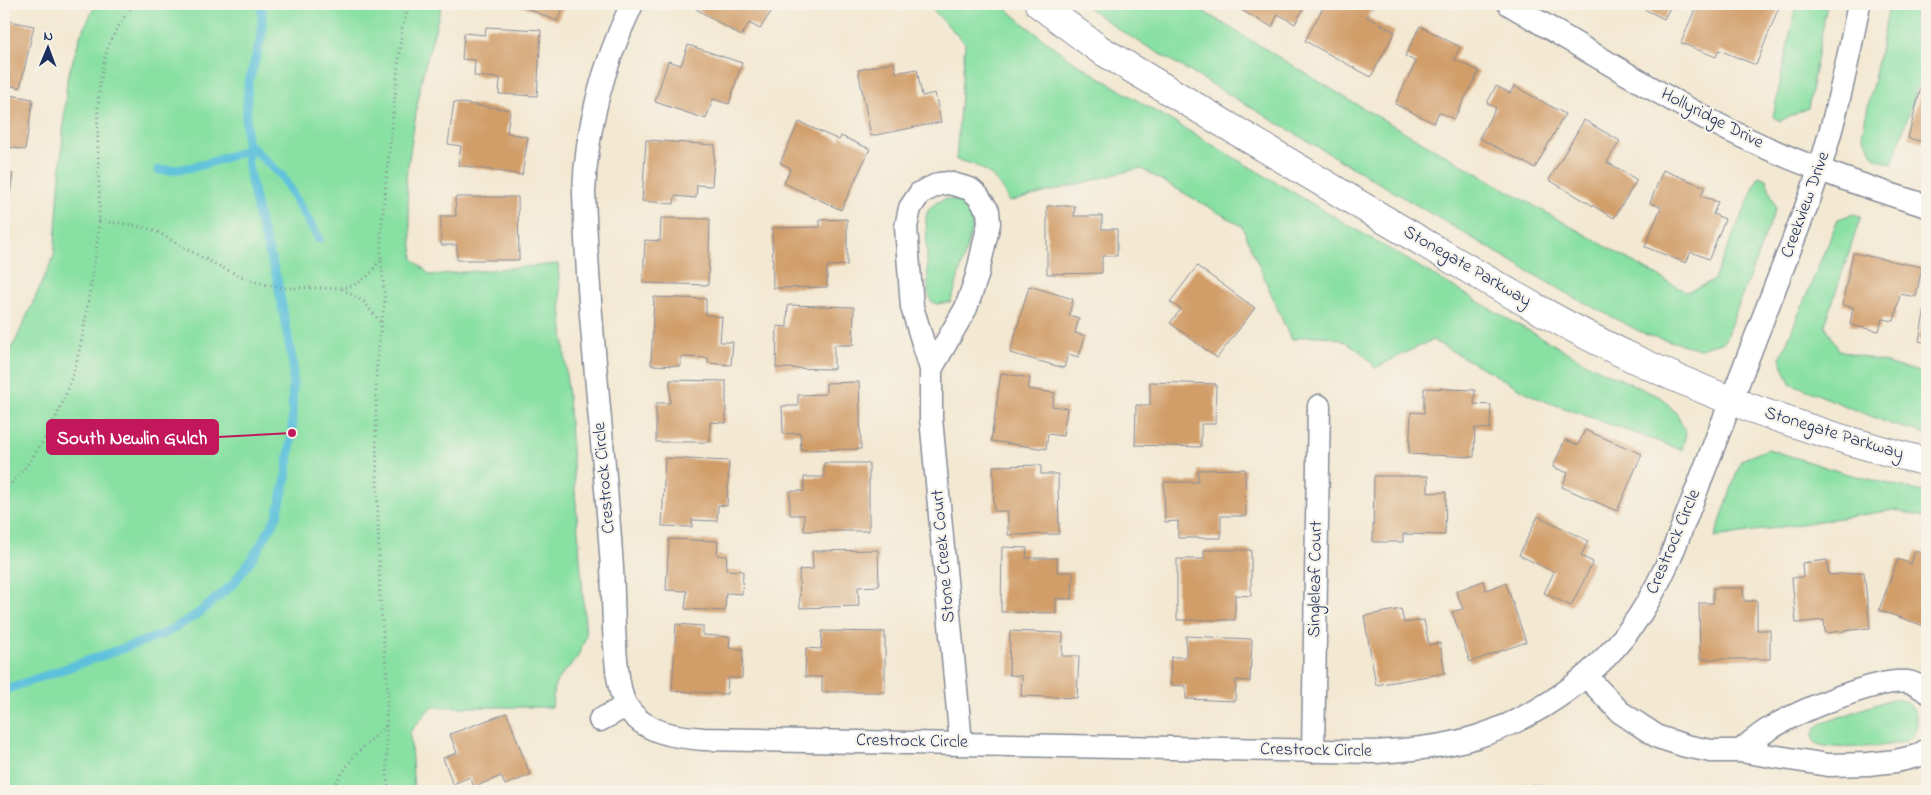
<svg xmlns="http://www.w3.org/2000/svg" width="1931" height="795" font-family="'Indie Flower',sans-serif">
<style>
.green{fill:#88e0a3;stroke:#528880}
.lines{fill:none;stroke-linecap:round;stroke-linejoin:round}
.stream{stroke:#5dc1db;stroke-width:9}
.building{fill:#d19e6a}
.minor-casing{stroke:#878c98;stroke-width:25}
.tertiary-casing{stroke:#878c98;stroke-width:30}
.path{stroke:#878c98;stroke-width:3;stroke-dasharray:1 4;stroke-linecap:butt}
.minor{stroke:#fff;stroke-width:22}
.tertiary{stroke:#fff;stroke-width:28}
.labels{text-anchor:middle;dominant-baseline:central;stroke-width:4.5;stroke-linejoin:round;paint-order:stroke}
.street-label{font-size:18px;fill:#1b2f5e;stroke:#f7f3e8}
.leader{fill:none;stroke:#c2185b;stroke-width:2}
.callout-dot{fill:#c2185b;stroke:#f7f3e8;stroke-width:2}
.callout{fill:#c2185b;stroke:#c2185b;stroke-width:2}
.callout-label{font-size:19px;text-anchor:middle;font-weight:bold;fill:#fff}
</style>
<rect width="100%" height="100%" fill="#f7f3e8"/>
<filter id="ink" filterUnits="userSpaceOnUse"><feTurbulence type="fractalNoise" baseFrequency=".02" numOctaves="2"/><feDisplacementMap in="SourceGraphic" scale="10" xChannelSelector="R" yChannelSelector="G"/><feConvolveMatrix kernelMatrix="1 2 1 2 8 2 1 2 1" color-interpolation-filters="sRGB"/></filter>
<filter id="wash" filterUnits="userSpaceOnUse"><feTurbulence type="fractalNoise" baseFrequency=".0096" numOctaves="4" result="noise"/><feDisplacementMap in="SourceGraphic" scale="20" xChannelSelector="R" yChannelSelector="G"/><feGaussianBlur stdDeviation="1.12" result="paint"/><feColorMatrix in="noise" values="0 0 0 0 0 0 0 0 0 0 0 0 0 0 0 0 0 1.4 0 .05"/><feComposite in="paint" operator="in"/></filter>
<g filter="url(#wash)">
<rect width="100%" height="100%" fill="#f3e8d2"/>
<g class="green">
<path d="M96,4h346l-21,77 -15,97 7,81 17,16 128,-11 28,373 -9,21 -19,21 -4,8 -2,20h-121l-21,25 4,59h-410v-432l12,-19 38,-84 13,-177 14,-45z"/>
<path d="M927,4h74l23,20 43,33 76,47 365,215 84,47 70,32 14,15 10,20 -4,17 -143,-51 -107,-59 -57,28c-21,-30 -50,-38 -84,-28l-49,-114 -102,-58 -131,34c-12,-25 -25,-37 -53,-42l9,-117z"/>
<path d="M1083,4h108l175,106 320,182 27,-11 46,-105 7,3 10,29 -52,134 -24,7 -53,-14 -78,-40 -448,-264z"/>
<path d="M1796,4h31l-19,104 -28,13 -7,-4z"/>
<path d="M1889,4h38v55l-35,105 -17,-6 -13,-24 20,-92z"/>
<path d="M945,199c18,0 28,12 27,30l-19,67 -3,6 -13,2 -6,-3 -3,-9 -2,-76c3,-10 9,-13 19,-17z"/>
<path d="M1853,214l8,2 -36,109 14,25 88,24v60l-37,-10 -100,-41 -10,-24 58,-140z"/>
<path d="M1768,449l76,24 83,20v25l-33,-8 -179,27 26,-77z"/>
<path d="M1891,699c25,-3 35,29 16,41 -10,7 -83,11 -91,3 -7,-7 -1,-14 4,-19z"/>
</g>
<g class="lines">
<g class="stream">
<path d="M247,143l35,33 37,63"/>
<path d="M158,170c34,1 58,-9 89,-20"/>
<path d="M4,690l160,-56 35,-21 35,-30 23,-32 20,-35 9,-38 6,-45 1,-69 -16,-85 -17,-57 -12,-56 -2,-44 2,-37 14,-50v-31"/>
</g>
</g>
<g id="blocks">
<g class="building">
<path d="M517,4h48l-8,17z"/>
<path d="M695,4h81l-16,25 -11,-6 -8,13 -48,-29z"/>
<path d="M1232,4h74l-11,20 -17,-10 -6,13 -40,-22z"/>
<path d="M1325,4h50l-8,13 28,15 -24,45 -66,-36z"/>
<path d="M1634,4h38l-8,15z"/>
<path d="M1697,4h74l8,3 -23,58 -37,-15 -3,7 -35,-14z"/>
<path d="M4,20l30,6 -14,62 -16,-4z"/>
<path d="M1420,26l40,21 -6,12 25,12 -25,48 -15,-7 -5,11 -39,-19 21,-42 -11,-6z"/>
<path d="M486,27l55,3 -4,66 -38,-2 1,-16 -26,-2 1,-16 -13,-1 2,-26 21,2z"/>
<path d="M688,45l54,18 -13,41 -16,-5 -7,20 -51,-17 13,-41 13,4z"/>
<path d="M894,62l2,11 21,-4 5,27 13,-3 6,29 -70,14 -13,-66z"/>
<path d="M1925,72h2v71l-19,-5z"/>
<path d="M1496,86l14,7 4,-7 51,28 -30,54 -56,-30 17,-30 -9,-5z"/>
<path d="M4,94l29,5 -8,51 -16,-3 -3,14 -2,-1z"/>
<path d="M454,102l56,8 -3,23 21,4 -6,38 -64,-10 3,-19 -13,-2z"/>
<path d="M1584,120l36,21 -13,21 30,18 -23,38 -65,-38z"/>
<path d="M799,122l40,18 2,-4 29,13 -29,61 -57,-27 7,-15 -11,-5z"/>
<path d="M646,140l69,5 -3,41 -15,-1 -1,13 -21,-2 -1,8 -32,-3z"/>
<path d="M1663,170l42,17 -4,9 17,6 -5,12 12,5 -16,40 -18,-7 -5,11 -41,-16 16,-40 -11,-4z"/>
<path d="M4,172l9,2 -8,51h-1z"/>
<path d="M455,197h63l1,63h-62v-15h-16v-29h15z"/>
<path d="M1047,206h28l-1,10h28v13h15v27h-15v17l-55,1z"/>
<path d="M661,218l49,1 -2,66 -65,-2 2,-43 15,1z"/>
<path d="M847,219v46l-20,1v21l-54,1 -1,-60 48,-1v-7z"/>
<path d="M1853,253l69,14 -6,30 -16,-3 -6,27 -12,-2 -3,12 -29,-6 3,-18 -11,-2z"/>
<path d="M1197,266l58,42 -38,50 -47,-35 11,-14 -11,-7z"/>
<path d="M1029,286l44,13 -4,16 10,3 -4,15 10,3 -6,21 -11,-3 -4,14 -54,-15z"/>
<path d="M654,297l52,2v16l16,2 -2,25h13l-2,23 -23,-2v-5l-27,-1v9l-30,-1z"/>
<path d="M1926,303h1v40l-8,-2z"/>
<path d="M788,305l66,2 -1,38h-19v24l-58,-1 1,-42 10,1z"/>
<path d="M1001,373l29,5 -2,11 27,4 -3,13 15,2 -4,28 -15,-2 -2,15 -55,-8z"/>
<path d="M670,380l56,1v42l-16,-1v20h-54v-39h14z"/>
<path d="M859,382l2,67 -60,1 -1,-17 -17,1 -1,-28h16v-11l28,-1v-11z"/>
<path d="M1150,382l66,2 -1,40h-14v23l-66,-2 1,-40h14z"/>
<path d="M1424,388l51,2 -1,14 17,1 -1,24 -15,-1 -1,29 -65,-3 2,-42 13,1z"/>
<path d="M1585,430l57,24 -25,57 -55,-24 6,-14 -15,-6 12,-27 13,5z"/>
<path d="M665,458l64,3 -2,45 -9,-1 -1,16 -25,-1v7l-30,-1z"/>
<path d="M824,463h45v68h-65v-16h-14v-24h14v-14h20z"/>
<path d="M1041,465v9h17l1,60 -51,1v-24h-14l-1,-45z"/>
<path d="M1245,469l1,47h-25v22h-43v-17l-13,1 -1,-40h34v-12z"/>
<path d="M1374,476h54v17l18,-1 -1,43 -42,-1v8h-30z"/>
<path d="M1538,516l50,25 -7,15 12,6 -22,44 -27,-13 10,-21 -35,-17z"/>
<path d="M669,539l49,2 -1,14 10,1 -1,14 17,1 -1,23 -16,-1 -1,18 -40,-2 2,-18 -21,-1z"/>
<path d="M1002,547l25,1 -1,10h31v14h16l-1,27h-16v14l-55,-1z"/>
<path d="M878,550l1,36 -21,1 1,19 -59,2 -1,-38 14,-1 -1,-18z"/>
<path d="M1204,550h47v46l-16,-1v25h-58v-61h27z"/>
<path d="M1915,551l12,4v72l-48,-17 19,-51 13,5z"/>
<path d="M1827,560l2,15 35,-3 6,56 -45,5 -1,-13 -28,3 -4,-45 11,-1 -1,-14z"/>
<path d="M1483,581l3,9 20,-7 20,59 -56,20 -18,-50 11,-3 -7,-18z"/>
<path d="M1713,588h30l1,13h13v29h13v29h-70l-1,-56h14z"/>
<path d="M1401,609l3,14 20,-3 5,25 11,-2 5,30 -69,12 -12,-69z"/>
<path d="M676,624l27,2v9l27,2 -1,11 14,1 -1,29h-14l-1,16 -55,-3z"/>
<path d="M822,631l63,1v60h-63v-15h-17l1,-29 15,1z"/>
<path d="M1010,631l53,2 -1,23h17l-2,42 -56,-2 1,-20 -13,-1z"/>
<path d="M1186,636l66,3 -2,42 -14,-1 -1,21 -49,-2v-13l-16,-1 1,-28h15z"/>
<path d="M507,713l23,62 -25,10 -4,-9 -27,11 -4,-10 -17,7 -10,-26 14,-5 -7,-19z"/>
<path d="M1518,785l64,3v3h-64z"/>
</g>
</g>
</g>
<g filter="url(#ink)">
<use href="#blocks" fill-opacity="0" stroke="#878c98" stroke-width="1"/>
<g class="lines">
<g class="minor-casing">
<g id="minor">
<path d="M632,4c-28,59 -46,124 -48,189 4,125 20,250 28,375 2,29 0,117 15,139 17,26 49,30 77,32l671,13c34,-2 68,-5 101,-15 69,-22 135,-71 171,-134 9,-15 17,-32 24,-47l139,-359c23,-64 36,-127 49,-193"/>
<path d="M1509,4c66,39 132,80 200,116 70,37 143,63 218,86"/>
<path d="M931,369l35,-61 11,-32 12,-53 -1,-12 -10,-15 -8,-7 -21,-6 -10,1 -19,9 -10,15 -4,19 6,80 19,62v49l30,325"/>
<path d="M1586,676l34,36 38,25 28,9 25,5h29l88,14 40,-1 28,-3 21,-5 10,-6"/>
<path d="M600,720l26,-14"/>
<path d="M1313,751l6,-345"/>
<path d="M1740,751c10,-8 20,-17 31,-23 26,-16 106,-50 136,-46 8,1 14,5 20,10"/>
</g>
</g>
<g class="tertiary-casing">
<path id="tertiary" d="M1039,4l60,45c98,58 195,117 293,175 82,48 163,98 249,138 92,43 188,76 286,100"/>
</g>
<g class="path">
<path d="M99,221c18,2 36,3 53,9 14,5 27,16 40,22 27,14 55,30 85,35 14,2 28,0 42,1 29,1 46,-1 61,-29"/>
<path d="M342,289l22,13 17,21"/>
<path d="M4,490c35,-31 64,-89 74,-135 6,-23 9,-47 13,-71 3,-21 7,-42 8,-64 2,-55 -8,-112 7,-166 5,-18 17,-35 27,-50"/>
<path d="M330,791l24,-35 32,-30"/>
<path d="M390,791l-3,-12 -1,-54 2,-35 -8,-91 -4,-164v-58l3,-39 6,-38 -4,-42v-28l21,-201 7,-25"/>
</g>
<use href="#minor" class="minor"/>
<use href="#tertiary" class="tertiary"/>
</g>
</g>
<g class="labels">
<g class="street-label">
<text transform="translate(1712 119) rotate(27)">Hollyridge Drive</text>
<text transform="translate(1806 205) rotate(-70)">Creekview Drive</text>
<text transform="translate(1467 267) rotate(30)">Stonegate Parkway</text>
<text transform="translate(1834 434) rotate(17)">Stonegate Parkway</text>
<text transform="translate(605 478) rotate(-95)">Crestrock Circle</text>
<text transform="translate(1674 542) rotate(-67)">Crestrock Circle</text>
<text transform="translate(944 556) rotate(-95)">Stone Creek Court</text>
<text transform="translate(1316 579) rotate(-89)">Singleleaf Court</text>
<text transform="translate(912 742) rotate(1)">Crestrock Circle</text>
<text transform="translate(1316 751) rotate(1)">Crestrock Circle</text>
</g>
</g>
<path class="leader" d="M292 433L218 437"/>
<circle class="callout-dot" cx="292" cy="433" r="5"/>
<rect class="callout" x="47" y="420" width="171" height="34" rx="5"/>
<g class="callout-label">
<text x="132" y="444">South Newlin Gulch</text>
</g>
<rect width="1931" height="795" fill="none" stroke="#f7f3e8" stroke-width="20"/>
<g transform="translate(48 48) rotate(1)" stroke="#f7f3e8" stroke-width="4" paint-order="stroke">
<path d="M0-4L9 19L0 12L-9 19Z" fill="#1b2f5e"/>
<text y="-8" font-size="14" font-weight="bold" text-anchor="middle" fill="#1b2f5e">N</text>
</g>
</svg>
